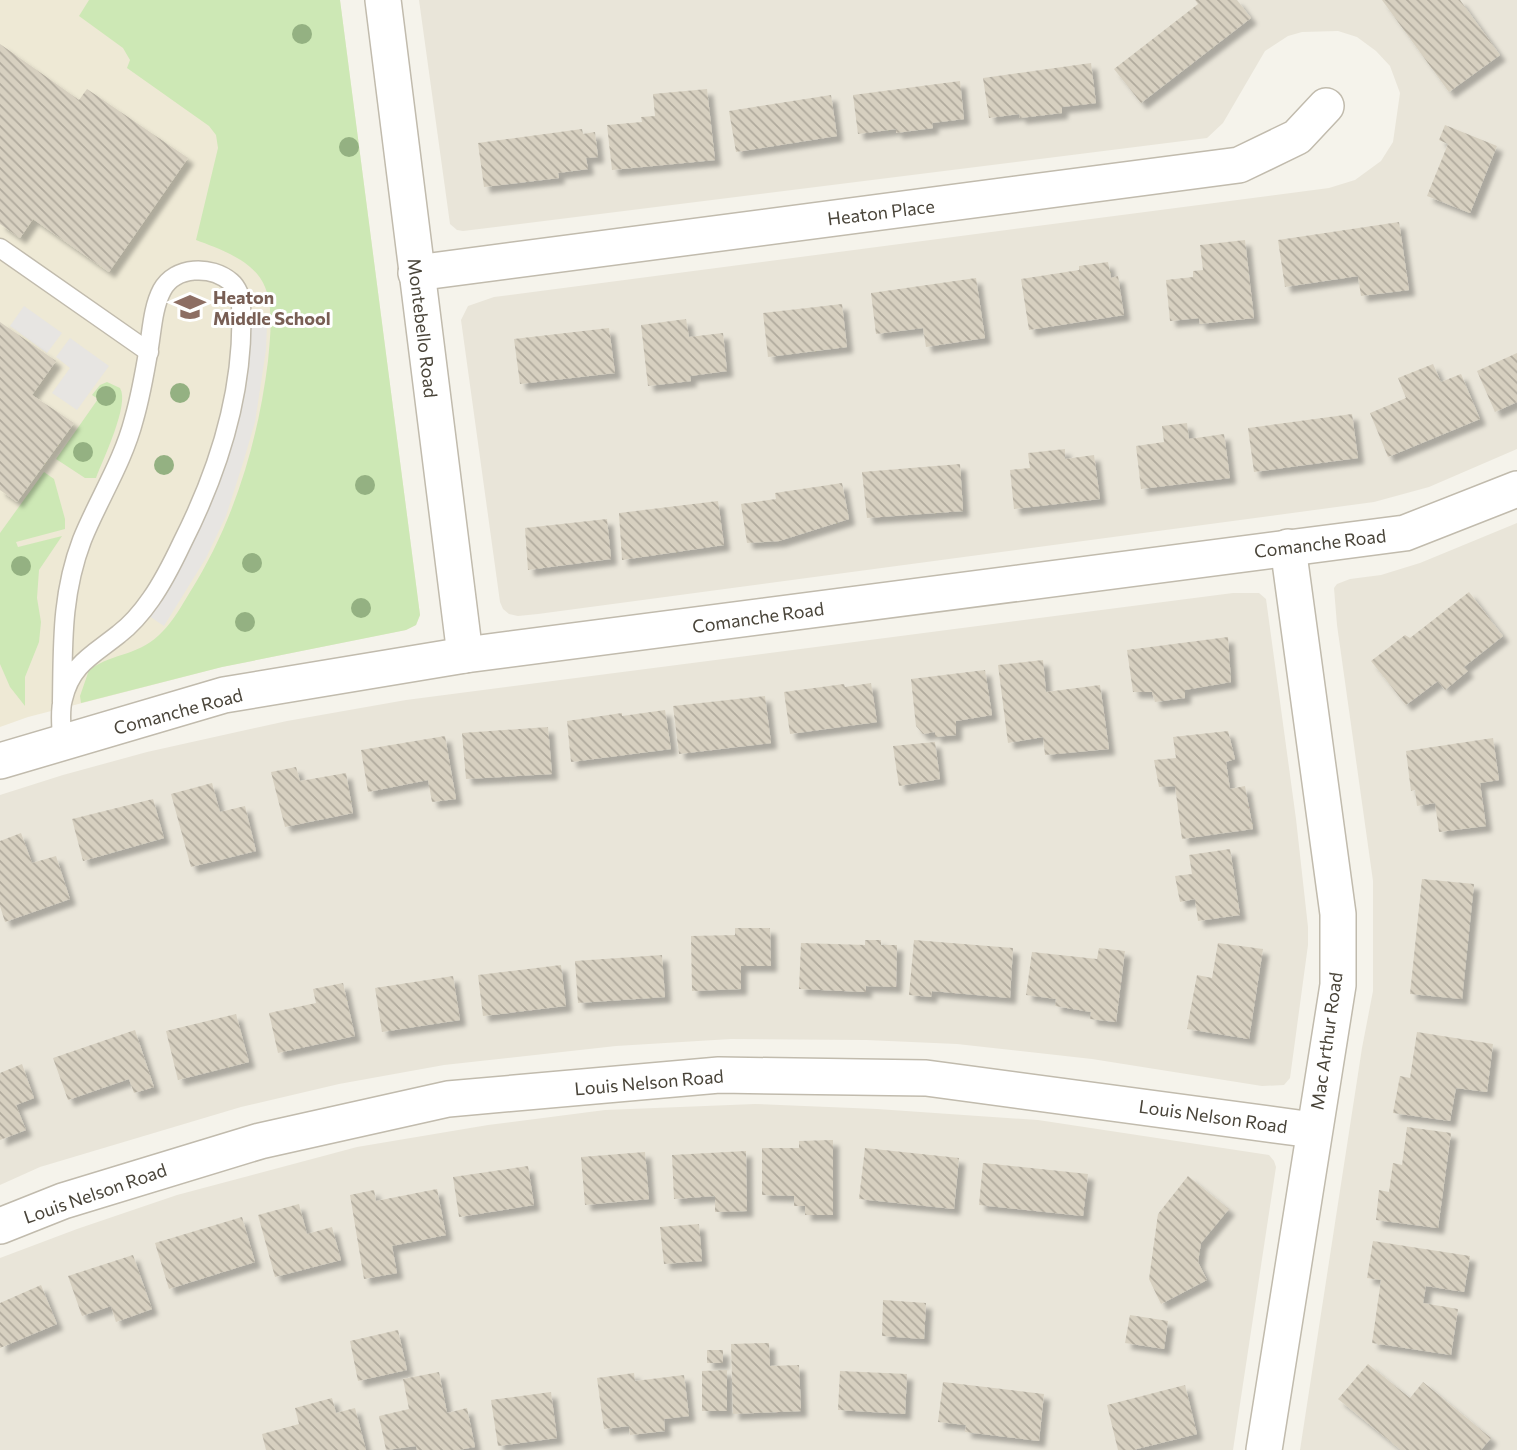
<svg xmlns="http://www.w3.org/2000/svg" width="1517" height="1450" font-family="Commissioner,sans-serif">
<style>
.residential{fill:#e9e5d9}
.education{fill:#eee9d5}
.grass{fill:#cde8b5}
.parking{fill:#e7e5e2}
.building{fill:url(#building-back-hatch);filter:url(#shadow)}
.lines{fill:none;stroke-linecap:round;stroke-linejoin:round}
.service-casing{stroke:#c1bbad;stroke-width:21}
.minor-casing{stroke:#c1bbad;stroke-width:38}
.service{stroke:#fff;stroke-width:18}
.minor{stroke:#fff;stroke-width:35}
.tree{fill:#94b182}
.labels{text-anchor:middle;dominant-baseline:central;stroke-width:6;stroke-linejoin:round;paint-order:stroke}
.street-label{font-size:18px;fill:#494439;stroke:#fff}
.education-label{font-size:18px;font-weight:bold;fill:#785e54;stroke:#fff;text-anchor:start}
</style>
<defs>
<pattern id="building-back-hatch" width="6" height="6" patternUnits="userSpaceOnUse" patternTransform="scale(1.75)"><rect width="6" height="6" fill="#d7d0c0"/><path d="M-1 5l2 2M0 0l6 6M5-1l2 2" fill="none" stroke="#b0aa9d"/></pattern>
<filter id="shadow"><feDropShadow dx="6" dy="6" stdDeviation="2" flood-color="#0004"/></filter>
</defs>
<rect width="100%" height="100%" fill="#f5f3eb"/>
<g class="residential">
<path d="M419,0h1098v449l-88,38 -55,15 -836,112 -20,2 -9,-2 -6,-5 -3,-7 -39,-282 7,-14 26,-9 835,-109 26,-8 26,-19 12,-19 7,-49 -10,-27 -14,-15 -19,-14 -19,-6 -36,1 -14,4 -23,15 -42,72 -16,15 -744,93 -6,-1 -7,-6z"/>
<path d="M1517,523v927h-217l62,-402 11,-57v-110l-36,-256 -3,-37 3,-4 13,-5 31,-4 39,-12z"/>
<path d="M1233,593h26l7,6 30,220 12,108v18l-18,133 -6,7 -22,1 -170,-27 -135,-15 -91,-4 -135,-1 -115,7 -172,19 -105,19 -98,23 -201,60 -40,18v-390l63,-20 84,-23 140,-31 119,-21z"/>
<path d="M755,1104l122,5 161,11 231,35 5,6 2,6 -43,283h-1233v-192l77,-29 100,-34 180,-48 131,-22 117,-15z"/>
</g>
<path class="education" d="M0,0h340l80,615 -4,10 -10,5 -184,37 -194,50 -28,10z"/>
<g class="grass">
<path d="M89,0h251l80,615 -4,10 -10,5 -184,37 -141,36 -1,-7 9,-26c25,-18 52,-14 74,-39 11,-11 19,-26 27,-39 44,-70 68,-150 78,-231 2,-23 6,-52 -3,-74 -10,-26 -45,-38 -69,-47l22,-92 -2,-13 -7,-9 -82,-58 3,-8 -7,-12 -44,-32z"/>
<path d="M107,382l13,6c10,16 -17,71 -24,90h-11l-29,-19 42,-60 -6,-4 8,-10z"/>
<path d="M44,472l10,7 11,40v10l-49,13 2,5 44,-11 -23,34 -2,28 4,24 -2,20 -14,35v29l-15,-19 -10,-23v-131z"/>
</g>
<g class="parking">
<path d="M24,306l38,27 -15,20 -37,-27z"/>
<path d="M250,323h17l-1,27 -11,72 -12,41 -17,53 -20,42 -42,68 -15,-10 30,-47 28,-57 22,-57 14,-64 5,-34z"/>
<path d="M70,338l39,28 -32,44 -25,-17 18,-25 -14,-11z"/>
</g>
<g class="building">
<path d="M1195,0h42l14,18 -110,85 -27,-34 84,-65z"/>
<path d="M1382,0h78l40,55 -51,37z"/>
<path d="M0,44l79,56 8,-11 101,69 -79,114 -76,-53 -13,19 -20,-14z"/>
<path d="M1091,63l5,40 -34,4v6l-42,5 -1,-4 -30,4 -6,-40z"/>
<path d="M960,81l4,38 -32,4 1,5 -37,5v-4l-38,5 -5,-39z"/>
<path d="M707,89l8,71 -103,10 -5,-45 35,-3 -1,-5 14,-1 -2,-22z"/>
<path d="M831,95l6,41 -101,16 -7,-41z"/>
<path d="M1445,125l52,21 -27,67 -43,-17 21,-52 -9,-4z"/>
<path d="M582,129l1,5 12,-2 3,25 -12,1 2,11 -30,4 1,5 -75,9 -6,-44z"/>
<path d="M1399,222l10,68 -48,6 -3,-20 -73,11 -7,-47z"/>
<path d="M1245,240l9,78 -54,6 -1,-6 -29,3 -4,-41 27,-3v-6l10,-1 -3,-25z"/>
<path d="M1108,262l3,16 7,-2 6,39 -95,15 -8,-51 58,-9v-4z"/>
<path d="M976,278l9,60 -59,9 -3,-19 -47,6 -5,-41z"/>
<path d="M842,304l5,43 -79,10 -5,-44z"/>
<path d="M686,319l3,18 34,-4 4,38 -37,5 1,5 -43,5 -7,-61z"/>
<path d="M0,322l56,39 -24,34 42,28 -57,79 -17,-12z"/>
<path d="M609,328l6,45 -95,11 -6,-45z"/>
<path d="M1517,353v49l-22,10 -18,-41z"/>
<path d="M1433,364l8,18 20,-8 19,45 -92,38 -18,-44 36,-15 -8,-20z"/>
<path d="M1352,414l6,44 -104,14 -6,-44z"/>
<path d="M1187,423l2,16 35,-5 6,44 -89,11 -5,-43 28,-4 -2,-16z"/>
<path d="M1065,449v10l29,-4 6,44 -86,10 -4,-39 20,-2 -2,-15z"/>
<path d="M960,464l3,47 -96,7 -5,-46z"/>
<path d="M842,483l7,36 -70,22 -32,2 -6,-39 35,-5 -1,-6z"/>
<path d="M718,501l6,44 -102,15 -3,-47z"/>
<path d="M607,519l4,40 -83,11 -3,-42z"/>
<path d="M1469,592l34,44 -39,31 4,4 -23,19 -7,-9 -32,24 -35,-44 34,-26 5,3z"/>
<path d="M1228,637l3,45 -46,8v8l-30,4 -3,-10h-19l-6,-42z"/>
<path d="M1043,660l3,32 54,-7 9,64 -64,6 -2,-18 -35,6 -10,-78z"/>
<path d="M985,670l7,45 -36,6v14l-21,2v-5l-12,2 -7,-8 -5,-47z"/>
<path d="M871,683l6,39 -87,12 -6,-42 60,-8 1,3z"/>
<path d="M765,696l6,47 -92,11 -6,-48z"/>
<path d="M665,710l6,39 -100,13 -4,-41 55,-8v3z"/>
<path d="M548,727l4,47 -86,5 -4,-46z"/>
<path d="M1228,731l7,28 -9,3 4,27 15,-3 8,43 -71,10 -7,-53 -16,1 -5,-27 22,-2 -3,-21z"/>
<path d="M445,736l11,63 -24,3 -4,-22 -60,12 -7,-42z"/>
<path d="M1493,738l6,42 -19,3 6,43 -47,6 -4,-29 -18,3 -2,-16 -4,1 -5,-40z"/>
<path d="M935,742l5,37 -41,7 -6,-40z"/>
<path d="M296,767l4,14 46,-8 7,40 -68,14 -14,-55z"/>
<path d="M212,783l8,29 25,-6 11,45 -65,16 -20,-73z"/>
<path d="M153,799l11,39 -81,23 -11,-42z"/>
<path d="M21,833l11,30 24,-7 14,43 -65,23 -5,-16v-65z"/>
<path d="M1230,849l10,66 -42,6 -3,-22 -15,3 -5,-26 17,-2 -3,-19z"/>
<path d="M1422,879l52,5 -12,115 -52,-5z"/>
<path d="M735,928h35l1,38h-30v23l-49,2 -1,-55 44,-1z"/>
<path d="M865,940h16v5h16l-1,42 -30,-1v6l-67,-3 2,-46 64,2z"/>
<path d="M914,940l99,8 -3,50 -78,-7 -1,6 -22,-2z"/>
<path d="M1218,943l45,6 -14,90 -62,-10 10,-54 15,3z"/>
<path d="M1099,948l26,3 -9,71 -26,-3 1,-7 -36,-6 1,-7 -30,-4 6,-43 65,7z"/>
<path d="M662,955l3,42 -87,6 -3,-42z"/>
<path d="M561,965l5,41 -83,10 -5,-41z"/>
<path d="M453,976l7,44 -78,12 -7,-44z"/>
<path d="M343,983l12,53 -77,17 -9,-40 47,-10 -3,-14z"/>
<path d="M236,1014l13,48 -71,18 -12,-49z"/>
<path d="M135,1030l19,57 -20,6 -5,-14 -61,21 -15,-42z"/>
<path d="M1417,1032l76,12 -6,48 -31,-4 -6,33 -57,-8 7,-37 10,2z"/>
<path d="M22,1064l12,34 -18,7 10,25 -26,10v-67z"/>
<path d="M1407,1127l44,6 -13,95 -62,-8 3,-30 10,2 4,-29 9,2z"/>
<path d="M833,1140v75h-28v-9h-11v-10l-32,-1v-47h37v-7z"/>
<path d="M865,1148l94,10 -5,51 -95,-10z"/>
<path d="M746,1151l1,60 -32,1v-16l-41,3 -2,-44z"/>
<path d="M645,1152l4,47 -64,6 -4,-48z"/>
<path d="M983,1163l105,11 -5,42 -104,-11z"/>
<path d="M528,1166l6,39 -75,12 -6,-40z"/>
<path d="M1188,1176l41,33 -28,34 -3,19 9,18 -46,24 -12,-25 9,-65z"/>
<path d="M437,1189l9,46 -54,11 5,27 -33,6 -14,-84 24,-5 2,11z"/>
<path d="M299,1204l8,30 25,-7 9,33 -66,17 -17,-62z"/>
<path d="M242,1217l13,45 -86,27 -14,-46z"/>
<path d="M699,1224l3,37 -38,3 -4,-37z"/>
<path d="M1373,1241l97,15 -6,36 -38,-6 -3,17 35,6 -7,46 -79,-12 9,-63 -14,-2z"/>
<path d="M133,1255l19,54 -36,13 -5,-16 -29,10 -14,-40z"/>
<path d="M41,1285l16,39 -57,24v-45z"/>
<path d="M883,1300l43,3 -2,36 -42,-3z"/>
<path d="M1130,1315l38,6 -4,28 -39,-6z"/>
<path d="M398,1330l9,40 -49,11 -8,-40z"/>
<path d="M769,1343l1,23 29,-1 2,46 -68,3 -2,-70z"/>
<rect x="707" y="1350" width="16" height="13"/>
<path d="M1368,1364l42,34 13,-16 68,56 -10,12h-80l-63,-51z"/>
<path d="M727,1370v41h-25v-40z"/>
<path d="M840,1371l67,3 -2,40 -67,-4z"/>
<path d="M439,1372l8,41 20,-5 8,39 -17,3h-41l-1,-4 -30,4 -7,-34 30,-7 -6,-30z"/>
<path d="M634,1373l1,8 49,-6 5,41 -25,3 1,12 -35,4 -1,-9 -25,3 -7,-51z"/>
<path d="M943,1382l101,12 -5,47 -74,-9 1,-7 -28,-3z"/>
<path d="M1185,1385l12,49 -64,16h-15l-11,-45z"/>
<path d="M551,1392l6,46 -59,8 -7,-46z"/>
<path d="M332,1398l4,15 19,-5 11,42h-100l-4,-16 37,-10 -4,-16z"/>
</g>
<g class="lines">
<g class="service-casing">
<g id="service">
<path d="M0,248l149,104"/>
<path d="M62,702c1,-57 -1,-107 20,-162 16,-40 41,-78 52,-121 7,-24 11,-48 15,-72 3,-18 4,-40 13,-57 13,-24 49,-25 69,-8 6,5 10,15 10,23 4,84 -22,165 -59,238 -9,19 -19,39 -31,56 -9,13 -19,25 -32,35 -26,21 -48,30 -56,65 -4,13 -1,29 -1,43"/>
</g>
</g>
<g class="minor-casing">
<g id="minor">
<path d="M383,0l82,655"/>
<path d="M416,273l823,-108 58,-28 29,-31"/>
<path d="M0,761l224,-66 241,-40 940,-122 112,-44"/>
<path d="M0,1226l63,-25 197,-60 188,-42 271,-24 207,3 387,52"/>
<path d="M1264,1450l74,-465v-71l-50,-367"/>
</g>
</g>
<use href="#service" class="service"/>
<use href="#minor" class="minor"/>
</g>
<g class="tree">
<circle cx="302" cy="34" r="10"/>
<circle cx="349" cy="147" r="10"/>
<circle cx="180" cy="393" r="10"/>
<circle cx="106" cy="396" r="10"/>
<circle cx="83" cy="452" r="10"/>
<circle cx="164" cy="465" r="10"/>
<circle cx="365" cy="485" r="10"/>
<circle cx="252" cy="563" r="10"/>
<circle cx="21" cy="566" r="10"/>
<circle cx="361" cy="608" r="10"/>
<circle cx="245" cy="622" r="10"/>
</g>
<defs>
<g id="school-bare" transform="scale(2.415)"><path d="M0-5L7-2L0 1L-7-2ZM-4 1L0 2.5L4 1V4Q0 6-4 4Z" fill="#8d6e63" stroke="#fff" stroke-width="2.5" paint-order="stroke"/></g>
</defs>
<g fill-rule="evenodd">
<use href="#school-bare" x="190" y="307"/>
</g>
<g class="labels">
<g class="street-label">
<text transform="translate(881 212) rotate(-7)">Heaton Place</text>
<text transform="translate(423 328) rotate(83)">Montebello Road</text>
<text transform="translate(1320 543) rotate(-7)">Comanche Road</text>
<text transform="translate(758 617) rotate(-8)">Comanche Road</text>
<text transform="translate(178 711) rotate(-15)">Comanche Road</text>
<text transform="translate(1326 1041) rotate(-82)">Mac Arthur Road</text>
<text transform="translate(649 1082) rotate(-5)">Louis Nelson Road</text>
<text transform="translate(1213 1116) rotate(8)">Louis Nelson Road</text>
<text transform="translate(95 1193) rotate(-19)">Louis Nelson Road</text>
</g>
<g class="education-label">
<text x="213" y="297">Heaton<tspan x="213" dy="21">Middle School</tspan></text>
</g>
</g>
</svg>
